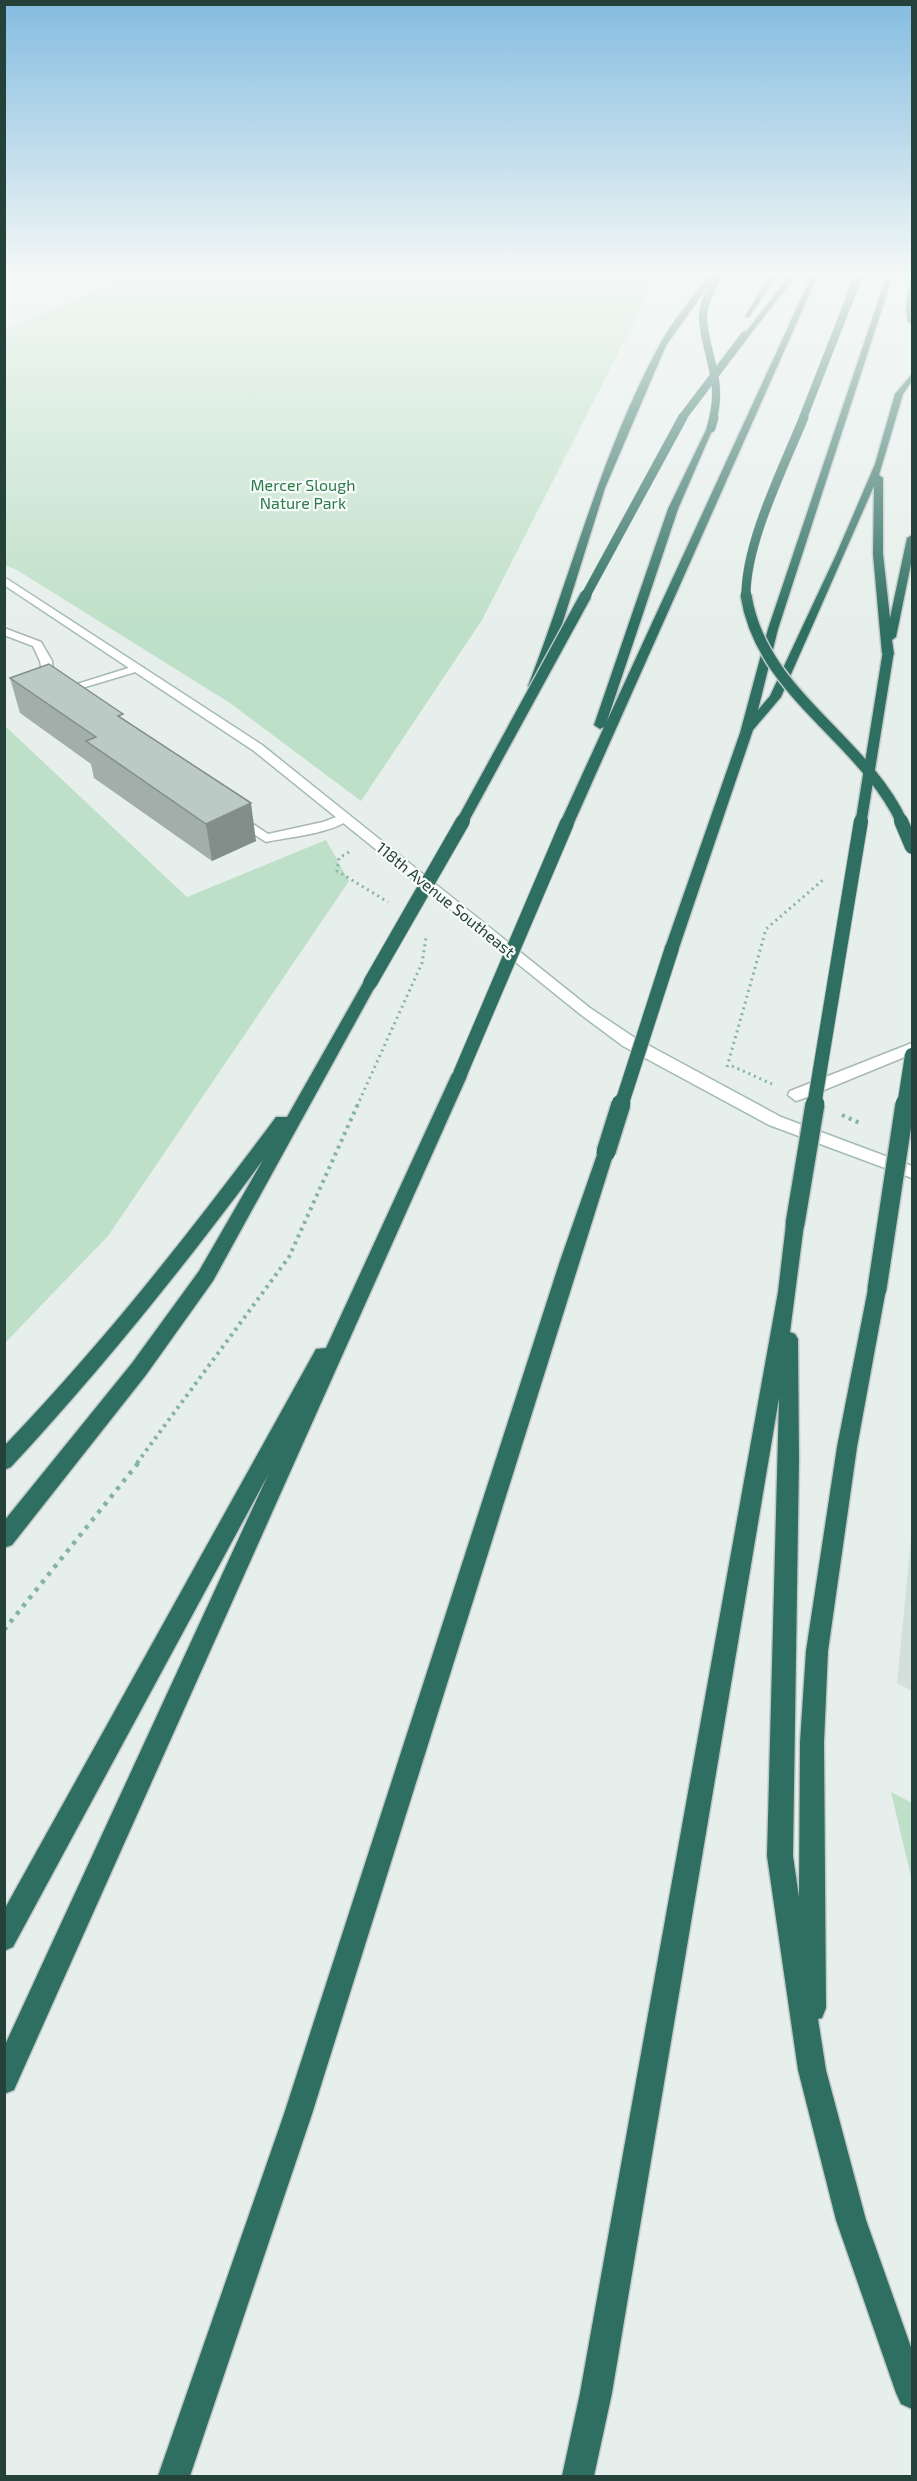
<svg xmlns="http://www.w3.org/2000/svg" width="917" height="2481" font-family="'Exo 2',sans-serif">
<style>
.built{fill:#d4dfda}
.green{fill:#bfe0c8}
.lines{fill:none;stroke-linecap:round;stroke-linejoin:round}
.lane-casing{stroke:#a8b8b2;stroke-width:3}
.secondary-casing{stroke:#a4bbb3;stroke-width:3}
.highway-casing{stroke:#c2cac8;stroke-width:3}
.path-far2{stroke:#86b3a5;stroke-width:3;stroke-dasharray:2 4;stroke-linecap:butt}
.path-far1{stroke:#86b3a5;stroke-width:4;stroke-dasharray:3 4.5;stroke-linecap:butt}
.path{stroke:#86b3a5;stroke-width:4.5;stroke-dasharray:4 6;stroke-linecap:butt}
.lane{fill:#fff;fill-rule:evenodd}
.secondary{fill:#fff;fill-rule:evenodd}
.highway{fill:#2f6f62;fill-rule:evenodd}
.highway-bridge-far4-casing{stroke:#c2cac8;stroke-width:9;stroke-linecap:butt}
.highway-bridge-far3-casing{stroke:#c2cac8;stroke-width:10;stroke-linecap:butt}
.highway-bridge-far2-casing{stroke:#c2cac8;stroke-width:14;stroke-linecap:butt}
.highway-bridge-far1-casing{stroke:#c2cac8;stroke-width:16;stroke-linecap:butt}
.highway-bridge-casing{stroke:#c2cac8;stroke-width:22;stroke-linecap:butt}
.highway-bridge-far4{stroke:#2f6f62;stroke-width:8}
.highway-bridge-far3{stroke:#2f6f62;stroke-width:9}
.highway-bridge-far2{stroke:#2f6f62;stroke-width:11}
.highway-bridge-far1{stroke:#2f6f62;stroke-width:14}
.highway-bridge{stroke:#2f6f62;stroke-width:19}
.wall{fill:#a1aea9}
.shaded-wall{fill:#838d89}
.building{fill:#bbcac4;stroke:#838d89;stroke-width:1.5}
.labels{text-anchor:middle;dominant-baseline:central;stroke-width:4.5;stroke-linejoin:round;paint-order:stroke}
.far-park-label{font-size:16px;fill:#2d7a4b;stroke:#f7fbf9}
.far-street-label{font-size:16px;fill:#24423a;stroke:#f7fbf9}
</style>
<rect width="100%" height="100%" fill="#e6efeb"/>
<path class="built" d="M912,1529v162l-15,-8z"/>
<g class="green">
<path d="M132,275h526l-176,345 -121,181 -131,-98 -213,-133 -12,-5v-235z"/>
<path d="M5,726l182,171 139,-57 23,41 -241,355 -103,107z"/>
<path d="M891,1792l21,11v78z"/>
</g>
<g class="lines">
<g class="lane-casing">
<g id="lane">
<path d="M4,628l37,14 11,19 1,17 6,4v4l-15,-4 -4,-21 -7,-15 -29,-11z"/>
<path d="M138,665l6,3 -2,2 -70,21 -1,4h-8l-5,-5z"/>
<path d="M344,814l6,4c-14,15 -62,19 -84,24l-36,-23 6,-4 5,1 27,18 55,-12z"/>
<path d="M912,1043v11l-110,45 -6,2 -8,-6 2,-4z"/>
</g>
</g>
<g class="secondary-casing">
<path id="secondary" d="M4,577l258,168 328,263 45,30 146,79 131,49v12l-143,-53 -146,-79 -43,-32 -326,-263 -250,-166z"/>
</g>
<g class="highway-casing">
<g id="highway">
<path d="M709,275h7l-49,69 -6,13 -56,131 -45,143 -20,55 -10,2 -2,-2c44,-113 73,-233 131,-340 13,-25 34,-48 50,-71z"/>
<path d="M770,275h7l-28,42h-4z"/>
<path d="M790,275h7l-49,62h-6z"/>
<path d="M812,275h6l-244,548 -7,4 -5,-1 -2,-3 44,-96 -4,2 -6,-4 74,-216 39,-81 7,-2 -36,83 -71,212z"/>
<path d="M887,275h6l-115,354 -20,81 12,-14 66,-141 39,-91 20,-70 17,-20v7l-9,13 -24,81 4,3v76l7,64 17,-80 5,-3v24l-16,78 -4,3 2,14 -6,3 -6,-3 -9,-100 1,-68 -93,211 -28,33 -74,218 -2,3h-10l-2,-3 75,-215 28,-104z"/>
<path d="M912,280v44l-4,-2 -2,-12 3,-28z"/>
<path d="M370,978l7,5 -164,298 -67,94 -134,170 -8,3v-27l128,-158 67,-92 64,-111c-79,107 -162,210 -252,307l-7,3v-24c99,-103 187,-215 272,-329h11l76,-134z"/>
<path d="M460,1069l8,5 -454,1016 -10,4v-47l264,-572 -255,472 -9,4v-41l312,-561 10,-1 126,-274z"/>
<path d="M606,1146l8,6 -302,962 -122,362h-32l126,-362 276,-853 38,-109z"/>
<path d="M795,1217l6,2 3,5 -14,108 5,2 3,5 1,120 -6,397 6,41 1,-155 6,-91 31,-204 31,-158 2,-5 7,-2 7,2 2,5 -29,158 -29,204 -4,91 2,266 -4,10 -4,1 8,51 40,150 46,130v59l-11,-5 -5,-11 -60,-173 -38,-150 -31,-214 12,-458 -167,995 -18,83h-32l18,-83 198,-1101 8,-68 3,-5z"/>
</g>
</g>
<g class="path-far2">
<path d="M349,852l-10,6 -2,13 51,31"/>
<path d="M732,1066l40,18"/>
<path d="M727,1067l39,-138 58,-50"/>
<path d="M357,1106l65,-143 4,-25"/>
</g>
<g class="path-far1">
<path d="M842,1115l20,9"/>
<path d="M137,1463l152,-206 69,-153"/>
</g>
<path class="path" d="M4,1630l135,-168"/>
<use href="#lane" class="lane"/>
<use href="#secondary" class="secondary"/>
<use href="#highway" class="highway"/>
<g class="highway-bridge-far4-casing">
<g id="highway-bridge-far4">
<path d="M682,418l63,-83"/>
<path d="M713,418c10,-38 -7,-62 -10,-98 -1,-16 9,-31 15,-45"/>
<path d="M803,418l56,-143"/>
</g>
</g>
<g class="highway-bridge-far3-casing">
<g id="highway-bridge-far3">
<path d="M711,428l3,-11"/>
<path d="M585,597l98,-180"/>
<path d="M746,597c-1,-54 38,-130 58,-180"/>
</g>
</g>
<g class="highway-bridge-far2-casing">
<g id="highway-bridge-far2">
<path d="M746,595c15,98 116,142 156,227"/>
<path d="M462,822l124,-227"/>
<path d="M861,822l27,-168"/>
</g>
</g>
<g class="highway-bridge-far1-casing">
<g id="highway-bridge-far1">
<path d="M901,821l11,26"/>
<path d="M370,983l93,-162"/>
<path d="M460,1074l107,-251"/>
<path d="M621,1106l51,-158"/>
<path d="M814,1106l47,-285"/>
<path d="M904,1106l8,-51"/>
</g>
</g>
<g class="highway-bridge-casing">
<g id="highway-bridge">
<path d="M606,1152l15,-48"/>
<path d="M795,1224l20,-120"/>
<path d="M877,1289l28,-185"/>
</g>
</g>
<use href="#highway-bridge-far4" class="highway-bridge-far4"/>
<use href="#highway-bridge-far3" class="highway-bridge-far3"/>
<use href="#highway-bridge-far2" class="highway-bridge-far2"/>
<use href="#highway-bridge-far1" class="highway-bridge-far1"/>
<use href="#highway-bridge" class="highway-bridge"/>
</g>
<path class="wall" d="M10,678l114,41 132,122 -44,20 -118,-83 -3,-14 -71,-51z"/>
<path class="shaded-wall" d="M251,803l5,38 -44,20 -6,-37z"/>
<path class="building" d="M49,664l74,50 -5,2 133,87 -45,21 -120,-83 10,-4 -86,-59z"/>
<linearGradient id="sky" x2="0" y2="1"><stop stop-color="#84bce0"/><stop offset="0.44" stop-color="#f4f8f6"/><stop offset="1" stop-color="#f4f8f6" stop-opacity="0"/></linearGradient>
<rect width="917" height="623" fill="url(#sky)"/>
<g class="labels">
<g class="far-park-label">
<text x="303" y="484">Mercer Slough<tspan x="303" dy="18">Nature Park</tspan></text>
</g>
<g class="far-street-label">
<text transform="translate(446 899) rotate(39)">118th Avenue Southeast</text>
</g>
</g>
<rect width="917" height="2481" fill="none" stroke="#24423a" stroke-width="12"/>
</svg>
